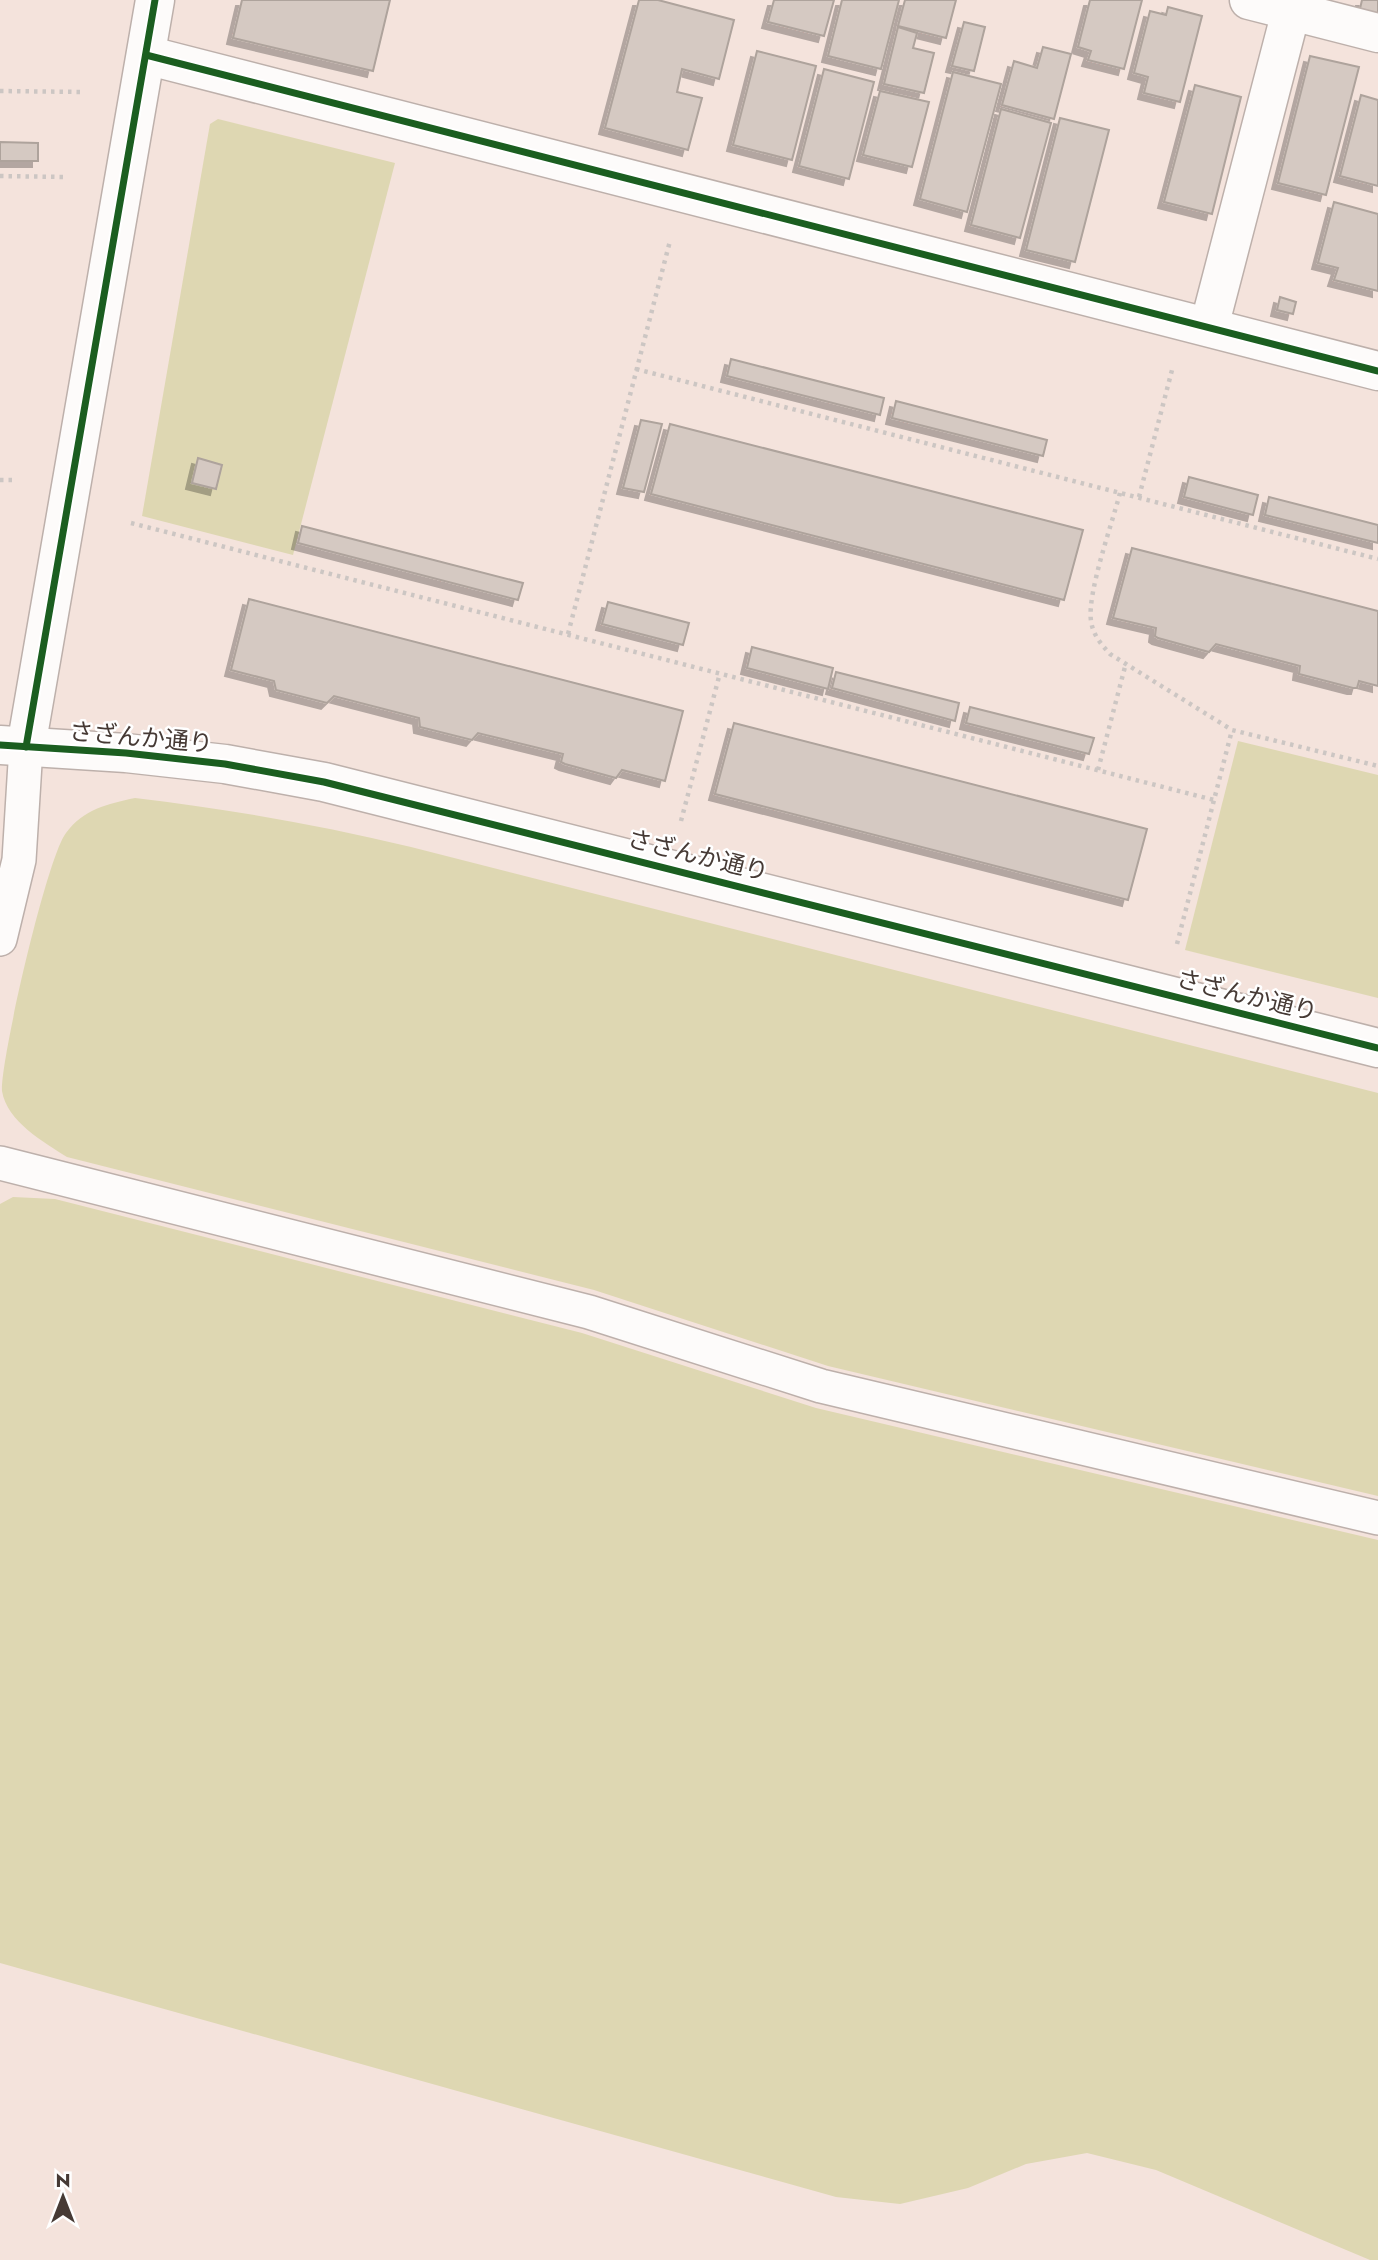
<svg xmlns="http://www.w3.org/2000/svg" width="1378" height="2260" font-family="Jost,'Noto Sans JP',sans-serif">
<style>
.green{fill:#ded7b2}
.building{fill:#d5c9c2;stroke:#aea39c;stroke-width:2;filter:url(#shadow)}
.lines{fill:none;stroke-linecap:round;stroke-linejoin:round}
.service-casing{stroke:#bdb0ab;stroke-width:36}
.minor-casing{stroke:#bdb0ab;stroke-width:41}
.tertiary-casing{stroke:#bdb0ab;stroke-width:41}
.path{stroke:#ccc6c3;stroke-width:4.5;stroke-dasharray:3.5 5;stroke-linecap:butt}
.service{stroke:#fdfbfa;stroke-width:33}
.minor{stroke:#fdfbfa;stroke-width:38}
.tertiary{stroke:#fdfbfa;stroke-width:38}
.cycleway-casing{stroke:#fff;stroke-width:11}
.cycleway{stroke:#1b5e20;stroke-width:7}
.labels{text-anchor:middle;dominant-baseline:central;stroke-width:5;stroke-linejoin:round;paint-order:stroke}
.street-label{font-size:24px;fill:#463a35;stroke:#fff}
</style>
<defs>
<filter id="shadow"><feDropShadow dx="-6" dy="6" stdDeviation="0" flood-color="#0004"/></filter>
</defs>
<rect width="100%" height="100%" fill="#f4e3dc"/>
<g class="green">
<path d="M218,119l177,44 -102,392 -151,-39 68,-392z"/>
<path d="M1238,741l140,34v223l-193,-48z"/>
<path d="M135,798c93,11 184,27 276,49l967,246v403l-550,-130 -234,-76 -527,-133c-23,-15 -60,-35 -65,-66 -2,-29 45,-234 64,-258 18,-24 41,-29 69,-35z"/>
<path d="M13,1197l42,2 527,134 234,75 562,132v720h-8l-214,-90 -69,-17 -61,11 -58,24 -68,16 -64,-7 -836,-234v-759z"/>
</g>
<g class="building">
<path d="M242,0h148l-17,71 -140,-33z"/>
<path d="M639,0h19l76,20 -15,59 -37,-10 -5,23 25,6 -14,52 -83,-22z"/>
<path d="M774,0h60l-10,36 -56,-14z"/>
<path d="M842,0h57l-18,69 -53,-13z"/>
<path d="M905,0h51l-10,38 -48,-12z"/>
<path d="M1090,0h52l-18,69 -36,-9 3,-9 -13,-4z"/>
<path d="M1362,0h16v18l-19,-5z"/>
<path d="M1168,7l34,9 -22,86 -36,-9 4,-16 -14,-4 16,-62 16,4z"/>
<path d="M964,22l21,5 -11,44 -22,-5z"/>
<path d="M898,27l19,6 -4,15 21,5 -10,40 -40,-9z"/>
<path d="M1043,47l28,7 -17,65 -52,-14 12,-44 23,7z"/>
<path d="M757,51l59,15 -24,94 -59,-15z"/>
<path d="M1310,56l49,11 -33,128 -48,-12z"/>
<path d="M824,69l50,13 -25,97 -50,-13z"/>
<path d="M953,72l48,12 -34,128 -47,-13z"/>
<path d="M1195,85l46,12 -29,117 -48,-12z"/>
<path d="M880,91l49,11 -17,65 -49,-12z"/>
<path d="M1361,95l17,5v86l-38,-10z"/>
<path d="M1001,109l50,14 -31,115 -49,-13z"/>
<path d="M1060,118l49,12 -34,132 -49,-12z"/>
<path d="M0,142l38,1v18h-38z"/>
<path d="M1334,202l44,12v77l-44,-11 4,-12 -20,-5z"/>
<path d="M1280,297l16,5 -3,12 -16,-4z"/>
<path d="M731,359l153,39 -4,17 -153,-39z"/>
<path d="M896,401l151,39 -4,16 -151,-38z"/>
<path d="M641,420l21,4 -18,68 -21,-4z"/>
<path d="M670,424l413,106 -19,70 -413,-106z"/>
<path d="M198,458l24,7 -6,24 -24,-6z"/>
<path d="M1189,477l69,18 -5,20 -69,-18z"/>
<path d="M1269,497l109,28v18l-113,-28z"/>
<path d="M302,526l221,57 -5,17 -220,-57z"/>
<path d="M1132,548l246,63v75l-19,-5 -2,7h-4l-54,-14 1,-8 -84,-22 -7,8 -51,-14 -3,-2 1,-8 -43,-10z"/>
<path d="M249,599l434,112 -18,70 -43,-11 -6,8 -51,-14 -4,-2 2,-8 -85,-21 -6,7 -52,-13 -1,-9 -85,-22 -7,7 -51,-13 -2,-9 -43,-11z"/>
<path d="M608,602l81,21 -6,22 -81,-21z"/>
<path d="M752,647l81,21 -5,21 -81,-21z"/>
<path d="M836,672l123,31 -4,18 -123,-33z"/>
<path d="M970,707l124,31 -5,16 -123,-31z"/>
<path d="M734,723l413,106 -19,71 -413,-106z"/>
</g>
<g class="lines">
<g class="service-casing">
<g id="service">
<path d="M0,939l19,-79 7,-113"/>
<path d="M0,1163l589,149 232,74 557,132"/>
</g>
</g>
<g class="minor-casing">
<g id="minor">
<path d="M1249,0l129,33"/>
<path d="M146,55l1232,316"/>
<path d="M1209,327l85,-327"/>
</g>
</g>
<g class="tertiary-casing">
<g id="tertiary">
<path d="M0,745l126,8 99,11 99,18 1054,266"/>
<path d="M26,747l129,-747"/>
</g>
</g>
<g class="path">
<path d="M0,91l82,1"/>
<path d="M0,176l67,1"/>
<path d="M636,369l742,190"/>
<path d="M0,480h14"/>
<path d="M1120,493c-8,31 -33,100 -29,128 2,14 10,23 19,33l122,76 146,36"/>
<path d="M1139,497l33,-127"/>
<path d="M131,523l1083,277"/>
<path d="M568,634l102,-393"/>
<path d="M1098,770l28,-107"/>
<path d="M681,821l39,-148"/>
<path d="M1177,944l55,-214"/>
</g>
<use href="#service" class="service"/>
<use href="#minor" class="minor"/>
<use href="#tertiary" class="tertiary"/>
<g class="cycleway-casing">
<g id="cycleway">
<path d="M146,55l1232,316"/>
<path d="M0,745l126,8 99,11 99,18 1054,266"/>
<path d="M26,747l129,-747"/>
</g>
</g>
<use href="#cycleway" class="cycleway"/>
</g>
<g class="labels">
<g class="street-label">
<text transform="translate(141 737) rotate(5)">さざんか通り</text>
<text transform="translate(698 855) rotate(14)">さざんか通り</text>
<text transform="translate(1247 995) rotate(14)">さざんか通り</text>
</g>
</g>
<g transform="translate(63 2197)" stroke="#ffffff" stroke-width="5" paint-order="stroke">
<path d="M0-5L12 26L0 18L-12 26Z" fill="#463a35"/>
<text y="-10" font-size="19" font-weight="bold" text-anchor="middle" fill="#463a35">N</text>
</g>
</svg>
